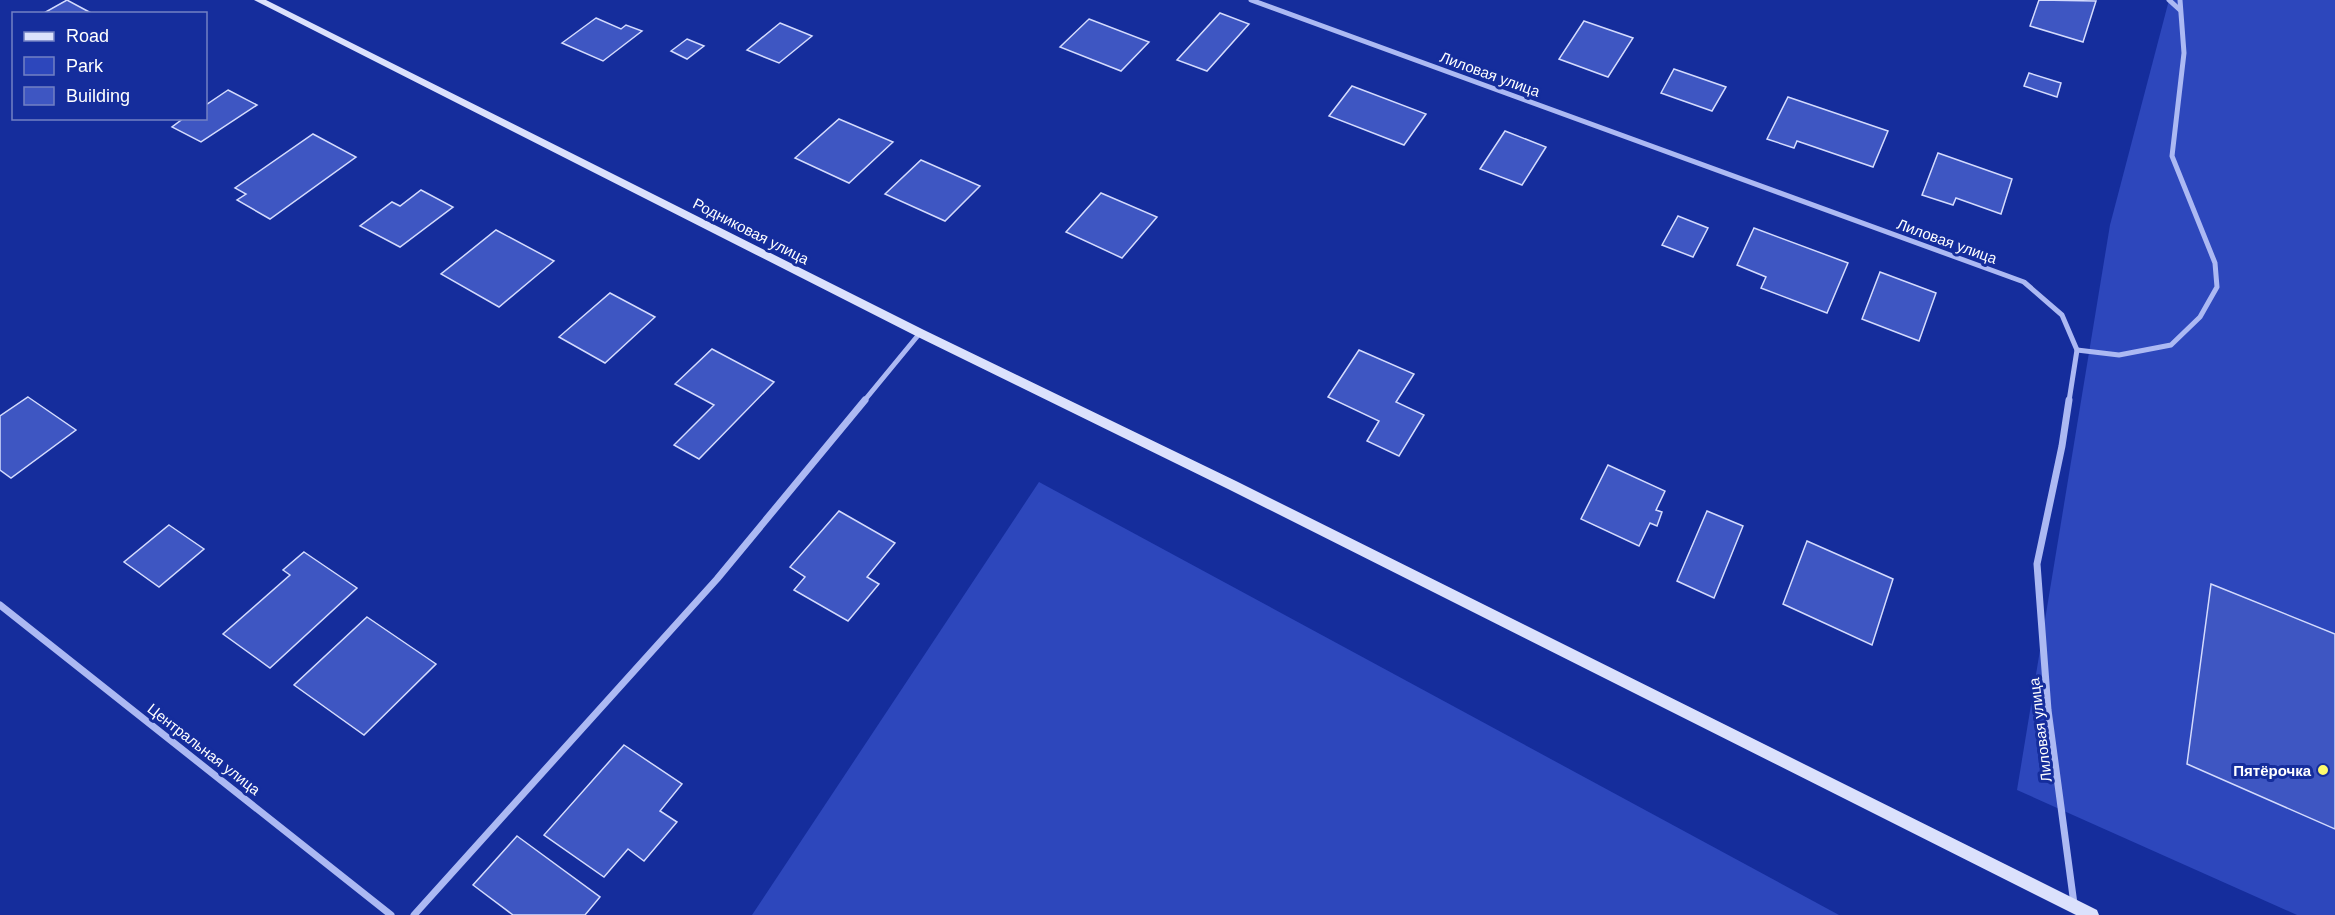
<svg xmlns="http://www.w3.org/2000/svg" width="2335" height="915" font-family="Helvetica,sans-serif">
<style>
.green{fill:#2d47bc}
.building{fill:#3e56c2;stroke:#d4dbfd;stroke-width:1.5}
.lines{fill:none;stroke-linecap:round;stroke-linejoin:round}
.street-far1{stroke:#acb9f3;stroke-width:5}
.street{stroke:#acb9f3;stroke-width:7}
.secondary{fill:#dbe1fc;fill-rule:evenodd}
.poi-dot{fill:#fffb6d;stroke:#152d9c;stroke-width:2}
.labels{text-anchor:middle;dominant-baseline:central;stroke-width:6;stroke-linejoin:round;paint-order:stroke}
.street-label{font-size:15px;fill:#fff;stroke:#152d9c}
.poi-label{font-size:15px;font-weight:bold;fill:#fff;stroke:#152d9c;text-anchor:end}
</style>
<rect width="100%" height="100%" fill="#152d9c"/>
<g class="green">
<path d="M2169,0h166v915h-38l-280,-125 93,-565z"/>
<path d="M1039,482l800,433h-1087z"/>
</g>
<g class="building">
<path d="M67,0l26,14h-51z"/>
<path d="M2039,0l57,1 -13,41 -53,-16z"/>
<path d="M1220,13l29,11 -42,47 -30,-11z"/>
<path d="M596,18l25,11 5,-4 16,6 -39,30 -41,-18z"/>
<path d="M1089,19l60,23 -28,29 -61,-24z"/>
<path d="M1584,21l49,17 -25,39 -49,-18z"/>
<path d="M780,23l32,13 -33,27 -32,-13z"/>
<path d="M687,39l17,7 -17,13 -16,-8z"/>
<path d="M1674,69l52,18 -14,24 -51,-18z"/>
<path d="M2029,73l32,10 -4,14 -33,-11z"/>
<path d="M1352,86l74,28 -22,31 -75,-29z"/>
<path d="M228,90l29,15 -56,37 -29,-15 12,-9h22v-13z"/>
<path d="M1788,97l100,34 -15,36 -76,-26 -3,7 -27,-9z"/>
<path d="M839,119l54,23 -44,41 -54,-25z"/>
<path d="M1505,131l41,16 -24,38 -42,-16z"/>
<path d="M313,134l43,23 -86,62 -33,-19 9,-6 -11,-6z"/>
<path d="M1938,153l74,26 -11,35 -45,-16 -3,7 -31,-10z"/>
<path d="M921,160l59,26 -35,35 -60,-27z"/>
<path d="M421,190l32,17 -53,40 -40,-21 32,-24 8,4z"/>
<path d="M1101,193l56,24 -35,41 -56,-26z"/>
<path d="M1678,216l30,12 -15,29 -31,-12z"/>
<path d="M1754,228l94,35 -21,50 -66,-25 5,-11 -29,-12z"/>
<path d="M496,230l58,31 -55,46 -58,-33z"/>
<path d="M1880,272l56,21 -17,48 -57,-22z"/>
<path d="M610,293l45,24 -50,46 -46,-26z"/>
<path d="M712,349l62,33 -75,77 -25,-14 40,-40 -39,-21z"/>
<path d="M1359,350l55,24 -18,28 28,13 -25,41 -32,-15 12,-20 -51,-24z"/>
<path d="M28,397l48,33 -65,48 -11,-8v-54z"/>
<path d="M1608,465l57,26 -9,19 6,2 -5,14 -7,-3 -11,23 -58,-27z"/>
<path d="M839,511l56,32 -28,34 12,7 -31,37 -54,-31 11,-13 -15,-10z"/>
<path d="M1707,511l36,15 -29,72 -37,-17z"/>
<path d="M169,525l35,24 -45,38 -35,-25z"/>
<path d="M1807,541l86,38 -21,66 -89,-41z"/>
<path d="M304,552l53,36 -87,80 -47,-34 67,-59 -7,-5z"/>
<path d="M2211,584l124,50v195l-148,-65z"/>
<path d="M367,617l69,47 -72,71 -70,-50z"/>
<path d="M624,745l58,39 -22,27 17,11 -33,39 -16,-12 -24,28 -60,-42z"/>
<path d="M517,836l83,61 -15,18h-72l-40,-30z"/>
</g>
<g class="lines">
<g class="street-far1">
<path d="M1251,0l773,282 38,33 15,35 -8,51"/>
<path d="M2169,0l11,10"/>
<path d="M2077,350l42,5 52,-10 29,-28 17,-30 -2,-24 -43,-107 12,-103 -4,-53"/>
<path d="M864,401l56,-68"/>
</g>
<g class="street">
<path d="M2069,400l-7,46 -25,118 11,146 26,194"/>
<path d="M0,605l391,310"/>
<path d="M414,915l303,-336 148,-179"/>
</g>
<path class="secondary" d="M254,0h12l658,330 312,151 861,429 2,5h-23l-848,-426 -312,-153z"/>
</g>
<circle class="poi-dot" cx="2323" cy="770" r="6"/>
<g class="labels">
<g class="street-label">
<text transform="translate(1490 74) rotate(20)">Лиловая улица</text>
<text transform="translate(751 231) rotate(27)">Родниковая улица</text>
<text transform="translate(1947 241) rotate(20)">Лиловая улица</text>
<text transform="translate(2040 730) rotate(-97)">Лиловая улица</text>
<text transform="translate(204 749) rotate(38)">Центральная улица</text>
</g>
<g class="poi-label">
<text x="2311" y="770">Пятёрочка</text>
</g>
</g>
<rect x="12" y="12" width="195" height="108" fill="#152d9c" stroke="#7381c4" stroke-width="1.5"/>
<rect x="24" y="32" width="30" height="9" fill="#dbe1fc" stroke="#7381c4" stroke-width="1.5"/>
<text x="66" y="42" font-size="18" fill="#ffffff">Road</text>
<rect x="24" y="57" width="30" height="18" fill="#2d47bc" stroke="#7381c4" stroke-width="1.5"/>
<text x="66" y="72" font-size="18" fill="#ffffff">Park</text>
<rect x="24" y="87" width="30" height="18" fill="#3e56c2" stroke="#7381c4" stroke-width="1.5"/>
<text x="66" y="102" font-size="18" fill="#ffffff">Building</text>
</svg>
